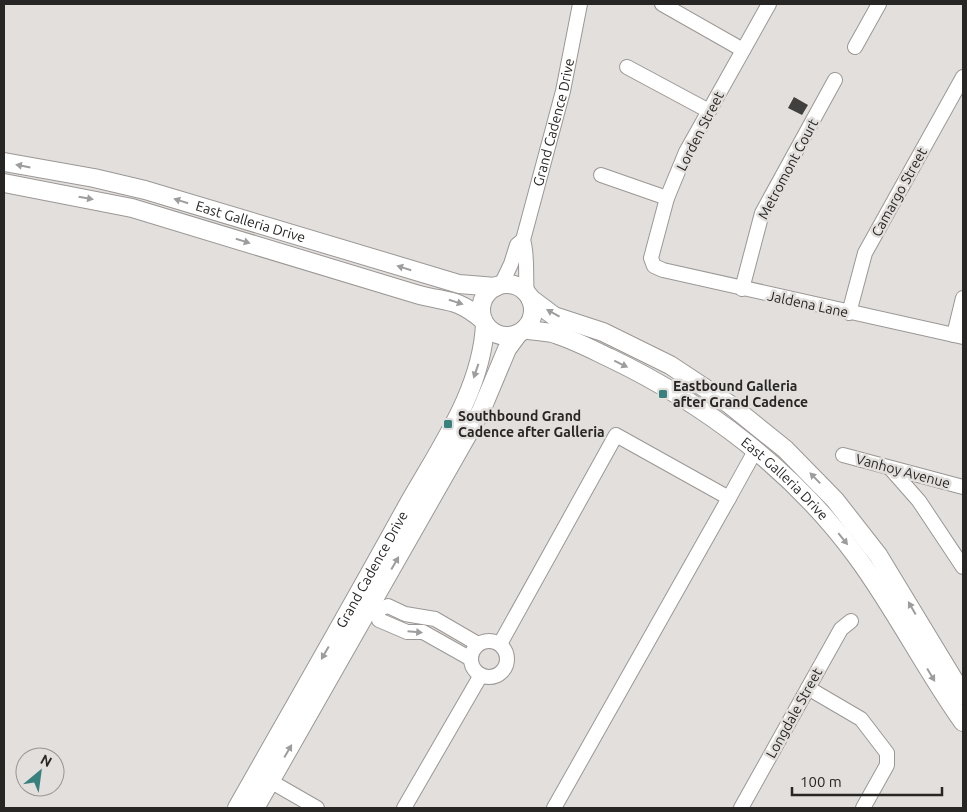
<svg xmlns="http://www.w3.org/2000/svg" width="967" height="812" font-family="Ubuntu,sans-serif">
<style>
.building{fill:#42403e}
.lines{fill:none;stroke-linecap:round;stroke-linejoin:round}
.minor-casing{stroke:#9b9795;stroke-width:16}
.major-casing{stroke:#9b9795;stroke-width:20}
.minor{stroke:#fff;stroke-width:14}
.major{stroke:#fff;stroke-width:18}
.oneway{fill:#9e9d9d}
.poi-dot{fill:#39817f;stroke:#e2dfdc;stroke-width:2}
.labels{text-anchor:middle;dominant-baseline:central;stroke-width:5;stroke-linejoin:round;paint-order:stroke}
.street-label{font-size:14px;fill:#282625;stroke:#e2dfdc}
.poi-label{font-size:14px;font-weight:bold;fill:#282625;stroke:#e2dfdc;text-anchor:start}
</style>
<rect width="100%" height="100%" fill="#e2dfdc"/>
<path class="building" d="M794,97l14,8 -6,10 -14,-7z"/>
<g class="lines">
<g class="minor-casing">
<g id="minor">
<path d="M662,4l81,46"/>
<path d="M769,4l-83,148 -19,46 -16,60 3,8 9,4 300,67"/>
<path d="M855,47l24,-43"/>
<path d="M627,67l82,44"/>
<path d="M601,175l66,23"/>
<path d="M501,285l10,-21 6,-19 6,-5"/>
<path d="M742,289l20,-76 73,-133"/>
<path id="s1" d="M527,294c-2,-17 1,-39 -4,-54l40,-149 17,-87"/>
<path d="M849,313l16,-60 98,-176"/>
<path d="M954,335l9,-37"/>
<path d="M843,455l120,32"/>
<path d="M890,468l29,33 44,66"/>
<path d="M729,498l26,-47"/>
<path d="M370,606l7,4 11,-4 17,8 30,5 43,25"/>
<path d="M377,610l2,10 28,12h16l48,27"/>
<circle cx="489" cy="659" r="18"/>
<path d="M500,644l116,-209 113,63 -175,310"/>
<path d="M808,688l53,31 26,34v12l-24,43"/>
<path d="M270,781l47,27"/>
<path d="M404,808l77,-133"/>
<path d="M741,808l100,-179 10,-8"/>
</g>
</g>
<g class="major-casing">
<g id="major">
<path id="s2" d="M4,162l90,16 51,12 314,94 37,3"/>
<path d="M4,183l128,25 284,86c32,9 39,3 67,26"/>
<circle cx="507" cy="310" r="26"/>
<path d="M530,298l24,18 49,16 67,33 59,39 56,45 50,51 43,55 85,140"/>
<path id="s3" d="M525,329c11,3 23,2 33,6 18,6 35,15 52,23 96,46 184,113 247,199 39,53 68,112 106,165"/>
<path id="s4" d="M237,808c56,-99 113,-198 168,-298 32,-58 77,-118 80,-186"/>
<path d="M255,808l226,-397 26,-62 11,-15"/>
</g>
</g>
<use href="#minor" class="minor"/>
<use href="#major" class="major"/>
</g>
<defs><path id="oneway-solid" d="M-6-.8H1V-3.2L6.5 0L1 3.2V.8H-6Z" transform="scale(1.25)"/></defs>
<g class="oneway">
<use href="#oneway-solid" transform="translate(23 166) rotate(-169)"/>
<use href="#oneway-solid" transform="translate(86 198) rotate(10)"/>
<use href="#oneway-solid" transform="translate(181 201) rotate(-163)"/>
<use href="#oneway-solid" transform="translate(243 241) rotate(17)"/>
<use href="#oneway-solid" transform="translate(404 268) rotate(-163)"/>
<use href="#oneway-solid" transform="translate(456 302) rotate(18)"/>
<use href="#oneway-solid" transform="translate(553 313) rotate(-151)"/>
<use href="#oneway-solid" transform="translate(621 364) rotate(26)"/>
<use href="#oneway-solid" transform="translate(476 371) rotate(109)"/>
<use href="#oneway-solid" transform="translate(815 478) rotate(-134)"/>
<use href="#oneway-solid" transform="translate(843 539) rotate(51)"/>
<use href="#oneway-solid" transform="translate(395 563) rotate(-60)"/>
<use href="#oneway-solid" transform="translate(912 608) rotate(-120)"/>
<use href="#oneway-solid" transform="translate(415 632) rotate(5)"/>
<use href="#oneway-solid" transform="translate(325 653) rotate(120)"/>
<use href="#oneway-solid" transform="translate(931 675) rotate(59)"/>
<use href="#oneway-solid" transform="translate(288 751) rotate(-60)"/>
</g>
<g class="poi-dot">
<rect x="658" y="389" width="10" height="10" rx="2.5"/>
<rect x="443" y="419" width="10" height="10" rx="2.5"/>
</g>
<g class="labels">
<g class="street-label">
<text stroke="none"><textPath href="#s1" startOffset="176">Grand Cadence Drive</textPath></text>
<text transform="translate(700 131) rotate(-63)">Lorden Street</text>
<text transform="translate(788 169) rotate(-62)">Metromont Court</text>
<text transform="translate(899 192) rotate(-61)">Camargo Street</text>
<text stroke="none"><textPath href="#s2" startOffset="254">East Galleria Drive</textPath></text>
<text transform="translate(808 304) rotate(12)">Jaldena Lane</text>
<text transform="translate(903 471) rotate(15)">Vanhoy Avenue</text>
<text stroke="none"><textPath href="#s3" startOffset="304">East Galleria Drive</textPath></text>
<text stroke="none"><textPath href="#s4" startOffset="274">Grand Cadence Drive</textPath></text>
<text transform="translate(794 713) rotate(-61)">Longdale Street</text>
</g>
<g class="poi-label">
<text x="673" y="386">Eastbound Galleria<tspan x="673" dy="16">after Grand Cadence</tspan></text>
<text x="458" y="416">Southbound Grand<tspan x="458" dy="16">Cadence after Galleria</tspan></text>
</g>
</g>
<rect width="967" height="812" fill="none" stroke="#282625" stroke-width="10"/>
<g transform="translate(40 772) rotate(29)"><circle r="24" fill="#e2dfdc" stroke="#989593"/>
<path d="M0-4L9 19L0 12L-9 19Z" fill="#39817f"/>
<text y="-8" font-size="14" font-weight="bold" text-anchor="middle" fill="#282625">N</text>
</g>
<path d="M792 787v8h150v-8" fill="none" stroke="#282625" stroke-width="2.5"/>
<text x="800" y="787" font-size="15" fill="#282625" stroke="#e2dfdc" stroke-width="4" paint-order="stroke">100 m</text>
</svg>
